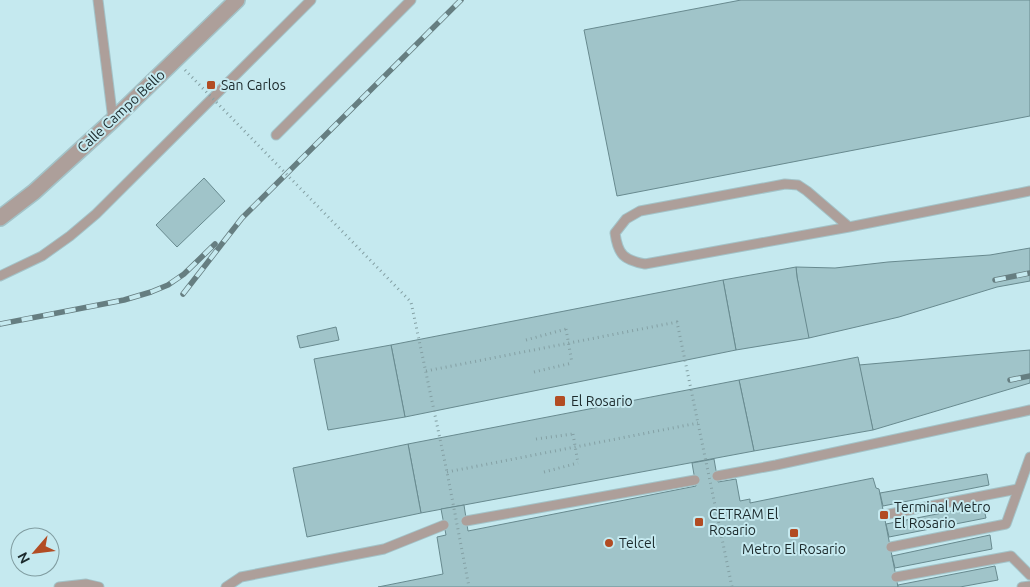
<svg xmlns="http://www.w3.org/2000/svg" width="1030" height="587" font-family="Ubuntu,sans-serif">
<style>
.building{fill:#a0c4c9;stroke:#688a8f}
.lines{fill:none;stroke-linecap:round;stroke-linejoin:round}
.lane-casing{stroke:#a3c3c8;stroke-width:11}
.street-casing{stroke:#a3c3c8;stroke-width:18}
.path{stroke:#84a0a4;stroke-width:3;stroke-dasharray:1 4;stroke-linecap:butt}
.lane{stroke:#ad9f9a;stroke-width:9}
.street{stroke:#ad9f9a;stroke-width:15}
.rail-casing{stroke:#667e81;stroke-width:5.5}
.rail{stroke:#c5e9ef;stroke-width:4;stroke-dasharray:11;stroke-linecap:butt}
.path-bridge{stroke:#84a0a4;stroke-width:3;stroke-dasharray:1 4;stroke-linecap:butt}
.poi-dot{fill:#b24c23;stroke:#c5e9ef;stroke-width:2}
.labels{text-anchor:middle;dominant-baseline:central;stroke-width:4;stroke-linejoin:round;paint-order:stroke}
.poi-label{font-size:14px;fill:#1c2a2c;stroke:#c5e9ef;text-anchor:start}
.street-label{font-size:14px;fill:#1c2a2c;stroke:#c5e9ef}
</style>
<rect width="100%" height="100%" fill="#c5e9ef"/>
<g class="building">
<path d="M741,0h289v116l-413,80 -33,-166z"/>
<path d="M204,178l21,23 -48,46 -21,-22z"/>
<path d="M1030,248v33l-33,6 -98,30 -90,21 -2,-4 -10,-57 -1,-10 39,1 53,-6 102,-7z"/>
<path d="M796,267l1,10 12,61 -73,12 -13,-70z"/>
<path d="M723,280l13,70 -331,67 -14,-72z"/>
<path d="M336,327l3,13 -39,8 -3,-12z"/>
<path d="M391,345l14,72 -77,13 -14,-71z"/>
<path d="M1030,350v33l-157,47 -14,-65z"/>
<path d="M858,357l15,73 -119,21 -15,-71z"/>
<path d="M739,380l15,71 -333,62 -13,-69z"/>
<path d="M408,444l13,69 -114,24 -14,-69z"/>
<path d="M714,459l4,23 18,-3 4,22 10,-2v4l123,-25 3,10 3,1 19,98h-520l65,-13 -6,-37 9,-2 -5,-26 23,-4 4,26 228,-45 -4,-23z"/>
<path d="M987,474l2,11 -106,21 -3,-13z"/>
<path d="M983,505l3,13 -97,19 -3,-13z"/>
<path d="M990,535l2,14 -97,19 -3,-12z"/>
<path d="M995,566l3,14 -38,7h-62v-2z"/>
</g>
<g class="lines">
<g class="lane-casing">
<g id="lane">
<path d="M98,0l15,120"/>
<path d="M276,135l135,-135"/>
<path d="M849,227l-42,-36 -9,-6 -13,-1 -145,27 -14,8 -11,14c3,22 9,27 30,31l204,-37 181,-36"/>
<path d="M0,276l42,-20 28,-20 26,-22 215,-214"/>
<path d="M717,476l59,-11 254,-55"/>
<path d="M884,515l134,-26"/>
<path d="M466,521l229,-41"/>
<path d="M891,547l115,-23 24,-67"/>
<path d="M896,577l115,-21 19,19"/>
<path d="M59,587l27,-3 13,3"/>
<path d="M226,587l15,-10 143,-28 60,-24"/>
<path d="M1022,587l8,-1"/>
</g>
</g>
<g class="street-casing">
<path id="street" d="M0,218l34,-26 79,-72 124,-120"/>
</g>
<g class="path">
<path d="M526,340l40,-11"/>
<path d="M534,372l38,-9"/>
<path d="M536,439l37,-5"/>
<path d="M447,472l251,-49"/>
<path d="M544,472l34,-9"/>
</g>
<use href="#lane" class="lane"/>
<use href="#street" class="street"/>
<g class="rail-casing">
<g id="rail">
<path d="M995,280l35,-7"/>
<path d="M183,294l59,-76 219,-218"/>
<path d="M0,324l124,-24 27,-8 17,-7 16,-11 31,-30"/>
<path d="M1010,380l20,-4"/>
</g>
</g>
<use href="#rail" class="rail"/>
<g class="path-bridge">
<path d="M185,70l226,232 36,170 22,115"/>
<path d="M566,329l6,34"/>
<path d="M426,371l251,-49 55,265"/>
<path d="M573,434l5,29"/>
</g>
</g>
<g class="poi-dot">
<rect x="206" y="80" width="10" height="10" rx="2.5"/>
<rect x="554" y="395" width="12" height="12" rx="2.5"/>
<rect x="879" y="510" width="10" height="10" rx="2.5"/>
<rect x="694" y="517" width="10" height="10" rx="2.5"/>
<rect x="789" y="528" width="10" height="10" rx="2.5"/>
<circle cx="609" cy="543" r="5"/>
</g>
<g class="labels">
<g class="poi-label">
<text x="221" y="85">San Carlos</text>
<text x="571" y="401">El Rosario</text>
<text x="894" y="507">Terminal Metro<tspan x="894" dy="16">El Rosario</tspan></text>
<text x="709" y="514">CETRAM El<tspan x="709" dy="16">Rosario</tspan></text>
<text x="619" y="543">Telcel</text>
<text x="794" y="549" text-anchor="middle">Metro El Rosario</text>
</g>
<g class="street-label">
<text transform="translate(121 111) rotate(-43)">Calle Campo Bello</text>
</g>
</g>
<g transform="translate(35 552) rotate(242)"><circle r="24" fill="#c5e9ef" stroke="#819da1"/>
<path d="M0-4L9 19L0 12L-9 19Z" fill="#b24c23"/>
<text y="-8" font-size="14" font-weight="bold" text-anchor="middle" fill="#1c2a2c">N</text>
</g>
</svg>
